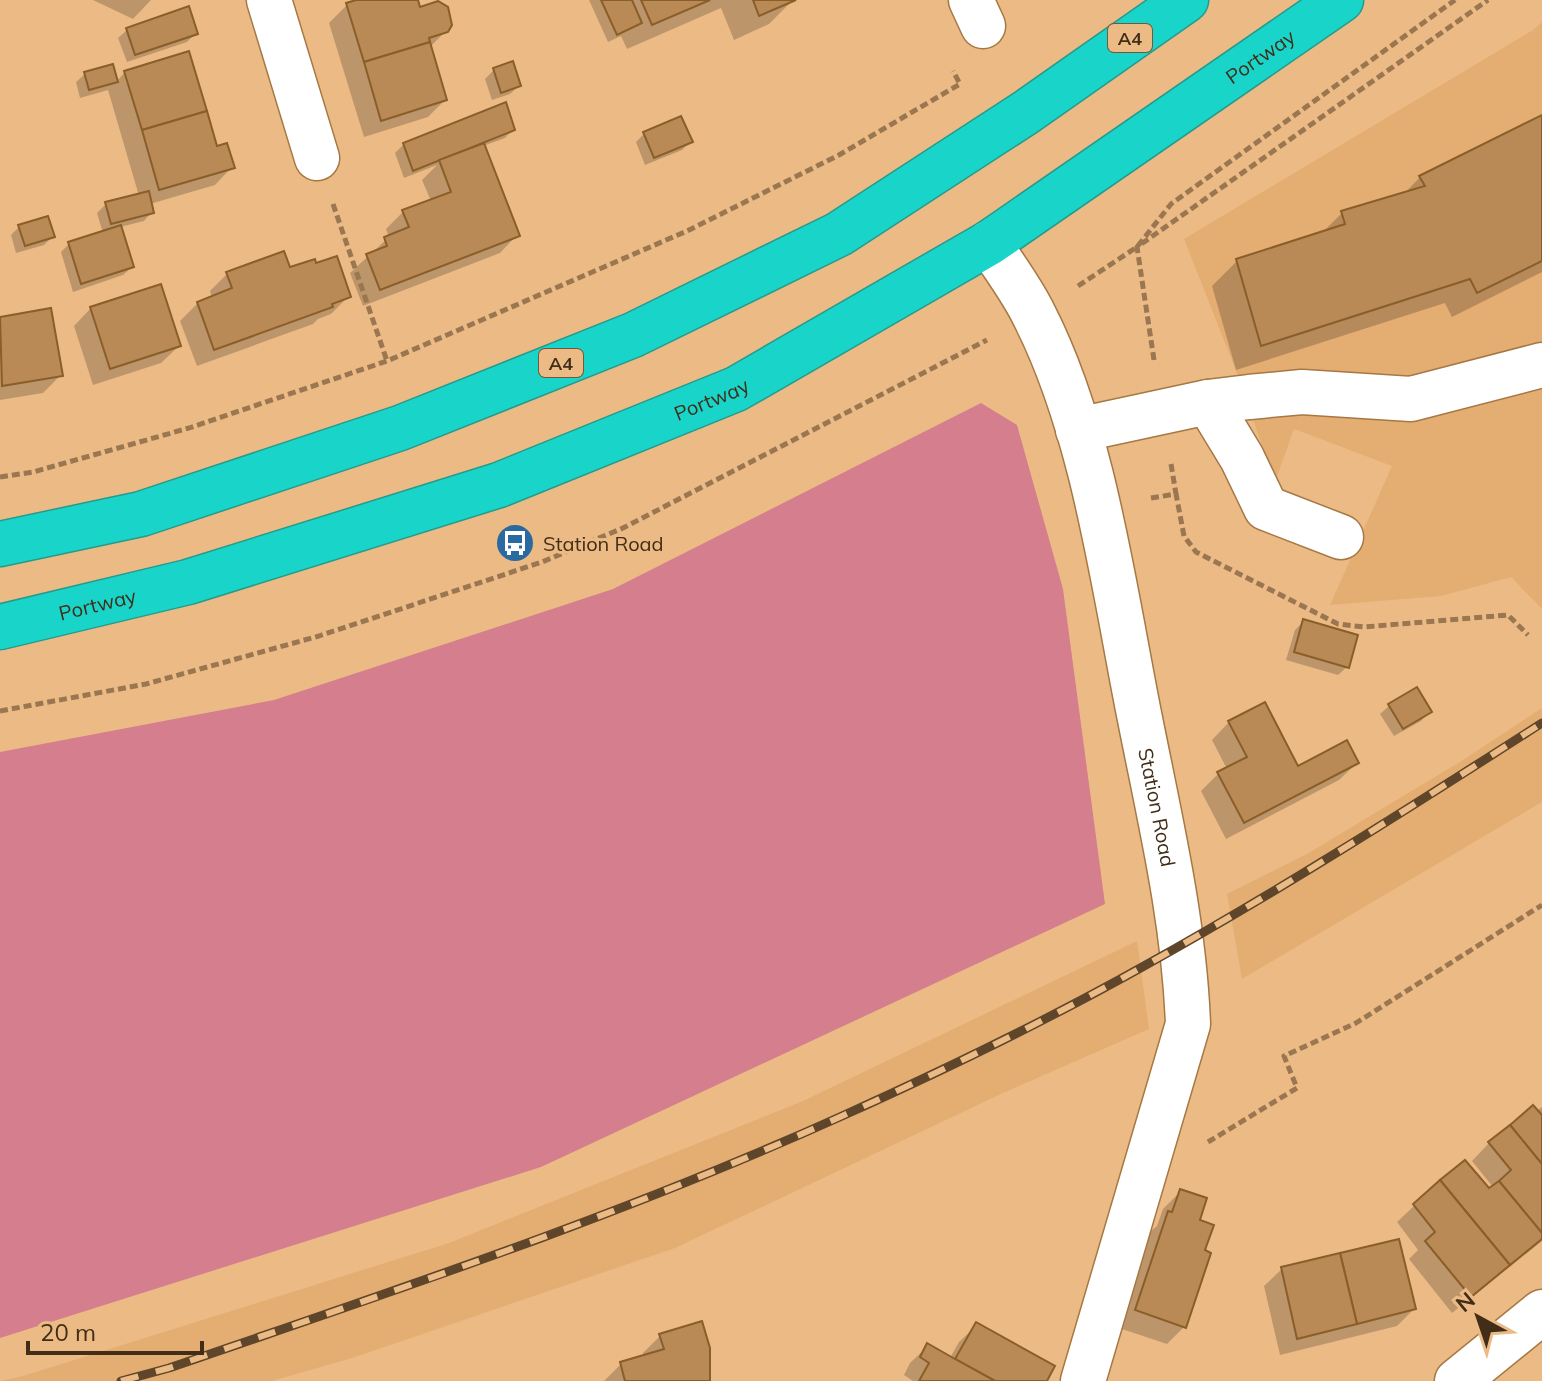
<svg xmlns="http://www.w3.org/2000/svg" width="1542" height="1381" font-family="Mulish,sans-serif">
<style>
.built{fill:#e4ad72}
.green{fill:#d47e8e}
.shadow{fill:#0003}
.building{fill:#b98a56;stroke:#8a5e29;stroke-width:2}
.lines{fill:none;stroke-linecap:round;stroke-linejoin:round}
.minor-casing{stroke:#a67844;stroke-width:47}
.highway-casing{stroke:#279a8b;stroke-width:47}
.path{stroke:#9b7751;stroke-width:5;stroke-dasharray:8 4;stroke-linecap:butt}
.minor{stroke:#fff;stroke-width:44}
.highway{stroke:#19d4c9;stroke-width:44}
.rail-casing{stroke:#5f462b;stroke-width:9}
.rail{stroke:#ecbb85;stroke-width:6;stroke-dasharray:18;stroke-linecap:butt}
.labels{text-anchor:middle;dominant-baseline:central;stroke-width:6;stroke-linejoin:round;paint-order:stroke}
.shield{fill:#ecbb85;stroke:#745839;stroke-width:2}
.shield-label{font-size:18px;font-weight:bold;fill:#412d18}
.street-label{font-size:20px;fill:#412d18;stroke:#ecbb85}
.poi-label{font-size:20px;fill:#412d18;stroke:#ecbb85;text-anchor:start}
</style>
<rect width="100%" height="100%" fill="#ecbb85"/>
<g class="built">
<path d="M1542,22v587l-31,-32 -70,19 -111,9 62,-139 -98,-37 -19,53 -40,-114 -51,-129 349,-209z"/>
<path d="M1542,708v94l-300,177 -15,-85 80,-40 156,-94z"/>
<path d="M1137,941l12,88 -146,64 -328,155 -323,110 -80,23h-271l22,-5 426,-133 354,-142z"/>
</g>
<path class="green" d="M981,403l36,22 46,164 42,315 -564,263 -541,171v-586l274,-52 339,-111z"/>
<g class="shadow">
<path d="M93,0h58l-18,19z"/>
<path d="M363,0h53l3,10 27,21 -16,16 15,53 -17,17 -64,20 -35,-114 18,-18z"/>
<path d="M589,0h204l-24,24 -35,16 -13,-32 -94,41 -6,-13 -13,6z"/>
<path d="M127,30l69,3 -9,9 -60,20 -9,-24z"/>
<path d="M494,70l25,16 -9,8 -18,6 -7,-21z"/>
<path d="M125,72l91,77 16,18 -17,18 -65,19 2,8 -8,9 -24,6 12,40 -9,8 -50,17 -12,-40 8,-8 34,-11 -6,-20 9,-9 33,-8 -31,-106 -28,8 -4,-16 9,-8 31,8z"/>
<path d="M1542,118v154l-90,45 -7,-14 -209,67 -24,-84 25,-25 84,-27 21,-21 61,-18 17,-18z"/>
<path d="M513,129l-8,9 -22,8 34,89 -17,18 -137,53 -13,-33 39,-36 -3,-8 18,-18 27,-10 -9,-21 15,-15 -33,13 -9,-25 9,-9z"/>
<path d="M644,134l46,8 -8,8 -37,15 -9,-23z"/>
<path d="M19,227l33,10 -8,8 -28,8 -5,-18z"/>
<path d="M289,270l60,26 -18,18 -13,5 -5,5 -116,42 -17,-45 18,-18 14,-5 -2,-7 17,-17z"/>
<path d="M91,308l88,38 -18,17 -68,22 -19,-59z"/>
<path d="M50,310l11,65 -18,18 -43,7v-81z"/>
<path d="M1304,621l43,46 -9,8 -52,-15 9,-30z"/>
<path d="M1416,690l13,22 -8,9 -27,15 -14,-22 9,-8z"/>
<path d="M1229,722l68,46 60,-5 -18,17 -113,59 -25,-48 18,-18 8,-4 -15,-29z"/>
<path d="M1542,1107v134l-90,72 -43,-54 9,-9 -21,-28 18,-17 74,-15 4,-3 -21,-26 17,-18z"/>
<path d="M1181,1191l16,31 -13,105 -17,17 -48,-16 32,-97 6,-5 6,-17z"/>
<path d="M1282,1269l132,40 -17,17 -117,29 -16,-69z"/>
<path d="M977,1325l67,56h-131l-9,-6 6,-12 18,-17 22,12 9,-16z"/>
<path d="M660,1336l48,45h-104l17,-17 23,-7 -1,-4z"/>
</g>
<g class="building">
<path d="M356,0h62l2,7 18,-6 10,6 4,18 -4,7 -19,6 1,4 -66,20 -18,-59z"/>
<path d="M601,0h31l10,23 -25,12z"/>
<path d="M641,0h69l-58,25z"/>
<path d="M753,0h43l-37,16z"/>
<path d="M189,6l9,28 -63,21 -9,-27z"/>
<path d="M430,42l17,58 -66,21 -17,-59z"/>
<path d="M189,51l18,60 -65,19 -18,-59z"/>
<path d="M513,61l8,25 -20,7 -8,-25z"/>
<path d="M113,64l5,18 -29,8 -5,-18z"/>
<path d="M506,102l9,28 -102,41 -10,-28z"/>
<path d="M207,111l10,35 10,-3 8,25 -76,22 -17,-60z"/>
<path d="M1542,115v146l-65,32 -7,-14 -209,67 -25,-87 109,-35 -4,-13 84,-25 -6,-10z"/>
<path d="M681,116l12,26 -39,16 -11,-26z"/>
<path d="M484,143l36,93 -140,54 -14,-36 21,-8 -3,-9 25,-10 -7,-17 49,-18 -12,-32z"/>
<path d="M149,191l5,22 -43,11 -6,-22z"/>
<path d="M48,216l7,21 -30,9 -7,-21z"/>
<path d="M121,225l13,42 -53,17 -13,-42z"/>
<path d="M284,251l6,16 25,-8 1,4 21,-7 14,41 -19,7 1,3 -119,43 -17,-48 35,-14 -6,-16z"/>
<path d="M161,284l20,62 -71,23 -20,-62z"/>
<path d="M51,308l12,68 -61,10 -2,-69z"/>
<path d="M1303,619l55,16 -9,33 -55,-16z"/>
<path d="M1417,687l15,25 -29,17 -15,-25z"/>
<path d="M1265,702l33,64 49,-26 12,23 -115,60 -27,-51 30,-15 -19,-36z"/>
<path d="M1533,1105l9,10v49l-32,-39z"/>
<path d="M1510,1125l32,39v69l-43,-52 12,-11 -23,-28z"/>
<path d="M1465,1160l24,28 10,-7 43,52v6l-32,26 -70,-85z"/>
<path d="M1440,1180l70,85 -39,32 -46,-56 10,-9 -22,-28z"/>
<path d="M1180,1189l27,9 -7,22 14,5 -9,25 6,3 -25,75 -51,-18 33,-99 4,1z"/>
<path d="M1399,1239l17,70 -59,15 -17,-71z"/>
<path d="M1340,1253l17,71 -60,15 -16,-72z"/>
<path d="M702,1321l8,27v33h-85l-5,-19 44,-13 -5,-15z"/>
<path d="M976,1322l79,44 -8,15h-52l-40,-22z"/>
<path d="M927,1343l28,16 40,22h-76l10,-18 -9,-6z"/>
</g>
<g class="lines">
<g class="minor-casing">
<g id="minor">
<path d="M269,0l48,158"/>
<path d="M971,0l12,26"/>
<path id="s1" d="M989,243c15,24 33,47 45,72 60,117 80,275 106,404 20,101 44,201 48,305l-105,357"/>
<path d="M1208,402l34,56 24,50 75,29"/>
<path d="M1078,430l130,-28 41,-5 53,-5 109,7 131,-34"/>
<path d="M1457,1381l85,-69"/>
</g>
</g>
<g class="highway-casing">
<g id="highway">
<path d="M0,544l141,-30 259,-86 233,-93 206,-101 186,-121 161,-113"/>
<path id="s2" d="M0,627l188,-45 311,-97 237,-96 253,-146 352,-243"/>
</g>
</g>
<g class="path">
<path d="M333,204l54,157"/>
<path d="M1078,286l59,-39 34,-43 284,-204"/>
<path d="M1154,360l-17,-113 351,-247"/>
<path d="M1171,464l5,30"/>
<path d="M0,477l33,-5 156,-44 198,-67 300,-130 152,-76 121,-71 -7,-13"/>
<path d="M1151,498l25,-4 8,42 12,16 142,72 26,3 144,-12 20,20"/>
<path d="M0,711l146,-27 173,-48 223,-74 81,-34 364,-188"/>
<path d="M1208,1142l89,-54 -13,-32 72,-33 186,-118"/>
</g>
<use href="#minor" class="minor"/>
<use href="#highway" class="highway"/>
<g class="rail-casing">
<path id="rail" d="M121,1381l48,-13c227,-78 454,-153 673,-252 102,-46 204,-95 302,-150 135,-75 267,-159 398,-243"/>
</g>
<use href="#rail" class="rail"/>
</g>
<defs>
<g id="bus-disc" transform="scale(2)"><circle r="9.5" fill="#2a6aa0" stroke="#ecbb85"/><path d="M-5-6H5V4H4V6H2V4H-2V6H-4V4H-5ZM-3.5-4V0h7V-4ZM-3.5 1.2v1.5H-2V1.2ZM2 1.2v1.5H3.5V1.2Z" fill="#fff"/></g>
</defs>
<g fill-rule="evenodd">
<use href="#bus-disc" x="515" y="543"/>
</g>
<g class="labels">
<g class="shield">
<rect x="1108" y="24" width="44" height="28" rx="6"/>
<rect x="539" y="349" width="44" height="28" rx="6"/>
</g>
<g class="shield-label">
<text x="1130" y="38">A4</text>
<text x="561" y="363">A4</text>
</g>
<g class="street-label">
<text stroke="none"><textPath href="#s2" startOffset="1396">Portway</textPath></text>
<text stroke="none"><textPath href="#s2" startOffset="748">Portway</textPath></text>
<text stroke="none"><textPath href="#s2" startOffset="100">Portway</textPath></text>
<text stroke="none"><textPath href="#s1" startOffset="594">Station Road</textPath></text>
</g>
<g class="poi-label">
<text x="543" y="543">Station Road</text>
</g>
</g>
<g transform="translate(1478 1317) rotate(320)" stroke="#ecbb85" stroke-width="6" paint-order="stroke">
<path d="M0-6L14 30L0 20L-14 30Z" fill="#412d18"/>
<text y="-12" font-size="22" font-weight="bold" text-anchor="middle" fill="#412d18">N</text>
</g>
<path d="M28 1341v12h174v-12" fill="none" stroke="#412d18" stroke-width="4"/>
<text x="40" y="1341" font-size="24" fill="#412d18" stroke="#ecbb85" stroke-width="6" paint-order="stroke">20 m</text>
</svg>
